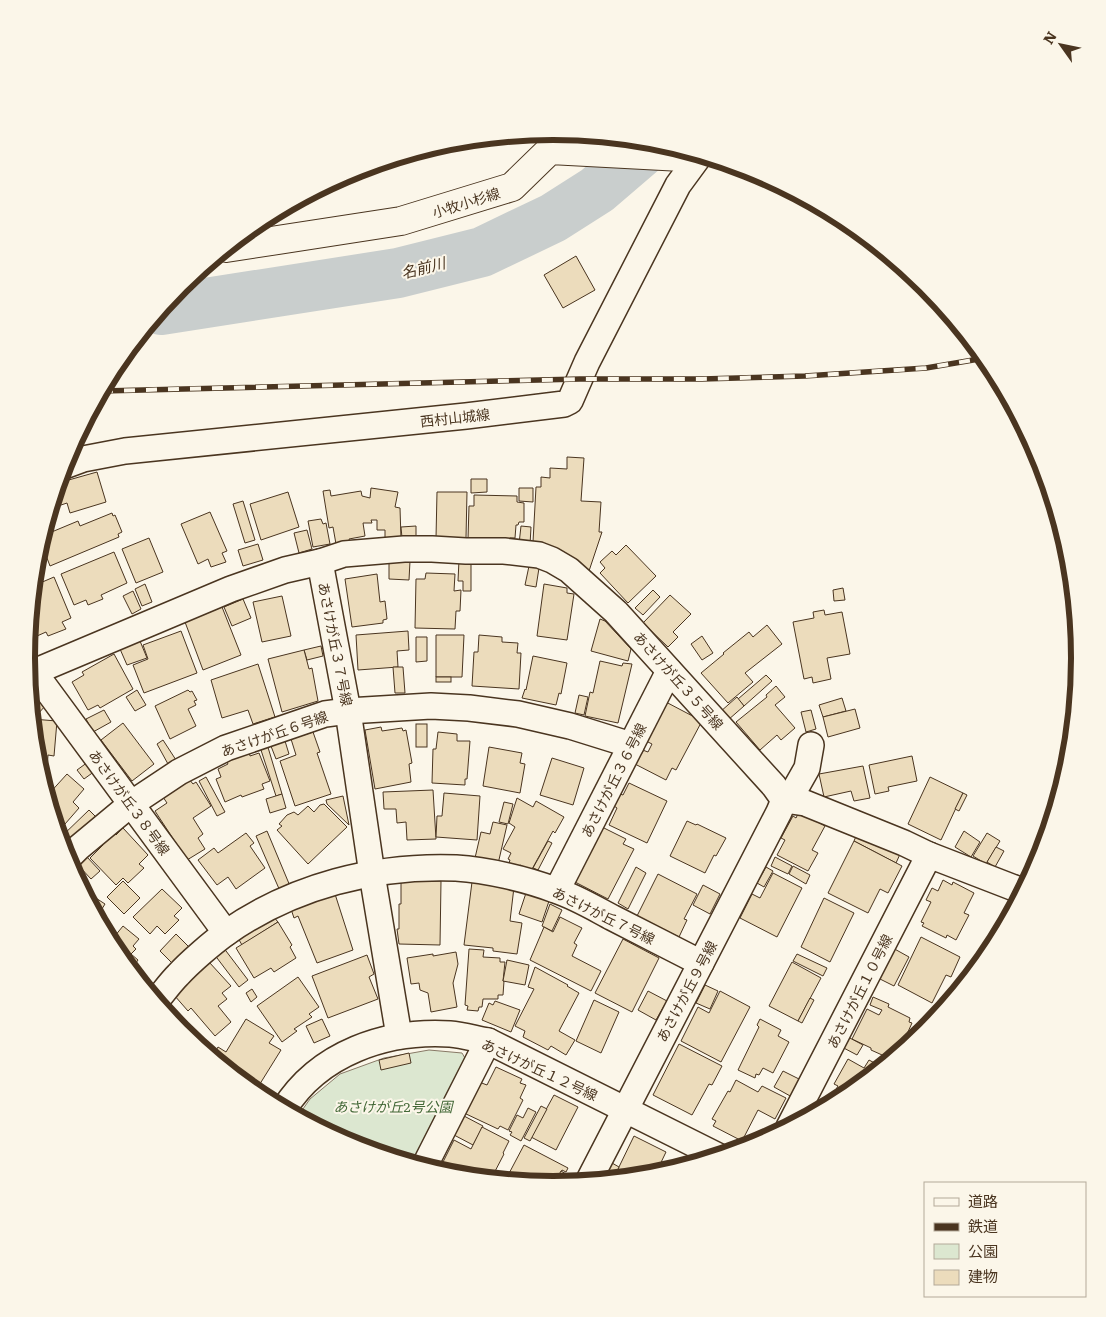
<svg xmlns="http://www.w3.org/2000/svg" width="1106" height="1317" font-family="Literata,'Noto Sans JP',serif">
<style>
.green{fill:#dce7d0;stroke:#887966}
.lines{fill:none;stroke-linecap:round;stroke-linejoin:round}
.river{stroke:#c9cecd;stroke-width:50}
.building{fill:#ecdcbc;stroke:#4a3520}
.street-casing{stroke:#4a3520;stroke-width:28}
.secondary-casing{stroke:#4a3520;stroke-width:30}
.street{stroke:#fbf6e9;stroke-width:25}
.secondary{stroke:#fbf6e9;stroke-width:28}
.rail-casing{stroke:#4a3520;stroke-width:5.5}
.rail{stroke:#fbf6e9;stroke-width:4;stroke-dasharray:11;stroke-linecap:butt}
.labels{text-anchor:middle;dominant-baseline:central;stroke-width:4;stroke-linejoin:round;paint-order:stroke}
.street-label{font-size:14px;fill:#4a3520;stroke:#fbf6e9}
.park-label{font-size:14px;font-style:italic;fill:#436837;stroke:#fbf6e9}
.water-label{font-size:15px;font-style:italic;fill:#4a3520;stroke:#fbf6e9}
.rim{fill:none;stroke:#4a3520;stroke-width:6}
</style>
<rect width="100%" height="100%" fill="#fbf6e9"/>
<path class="green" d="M429,1050l33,3 7,12 -52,100 -66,-20 -53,-29 12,-17 30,-25 44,-16z"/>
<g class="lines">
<path class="river" d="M161,310l237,-37 84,-21 71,-34 44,-28 56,-48"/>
</g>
<g class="building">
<path d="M576,256l19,34 -32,18 -19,-33z"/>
<path d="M567,457l17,1 -3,43 20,1 -2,30h3l-14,42 -46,-27 1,-4 -10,-1 3,-55h5v-10l9,1v-10l17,1z"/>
<path d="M97,472l9,30 -36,11 -3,-10 -15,5v-2l6,-23z"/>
<path d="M471,479h16v13l-16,1z"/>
<path d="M371,488l27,4 -3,15 5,1 1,31h-16v-9h-8v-10h-6l1,3h-9l2,13 -16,3 1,3 -14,2 -3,-17 -4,1 -6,-37 7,-1 1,6 30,-5 1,5 8,2z"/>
<path d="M519,488h14v14l-14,-1z"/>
<path d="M288,492l11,35 -38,13 -11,-36z"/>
<path d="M437,492h30l-1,46h-30z"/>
<path d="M474,495l43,1v6l7,1v19h-5l-1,3h-2l-1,13h-5l-1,2 -41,-1 1,-33h5z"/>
<path d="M243,501l12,39 -10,3 -12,-39z"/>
<path d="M210,512l17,39 -5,2 4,9 -15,5 -3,-8 -10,5 -17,-40z"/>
<path d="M112,513l1,3 2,-1 7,17 -4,2 1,3 -69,29 -9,-24 1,-6 36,-15 2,5z"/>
<path d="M321,519l2,5 3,-1 4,21 -17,3 -5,-26z"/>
<path d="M416,526v11l-14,1 -1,-11z"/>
<path d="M521,526l10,1 -1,18 -11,-1z"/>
<path d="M307,530l5,19 -13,4 -5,-20z"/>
<path d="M149,538l14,34 -27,11 -14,-34z"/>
<path d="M258,544l5,16 -20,6 -5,-16z"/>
<path d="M626,545l30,31 -28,27 -28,-30 5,-5 -5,-6 12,-11 4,4z"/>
<path d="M114,552l13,31 -26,12 2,4 -15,6 -2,-5 -12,5 -13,-31z"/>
<path d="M389,560l21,1 -1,19 -20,-1z"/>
<path d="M459,560h12v31h-8v-10h-5z"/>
<path d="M529,566l10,2 -3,19 -11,-2z"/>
<path d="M426,573l29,1 -1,17 7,-1 -1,21h-4l-1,18 -40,-1 1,-49h9z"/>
<path d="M377,574l3,28 5,-1 2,18 -4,1v3l-31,4 -7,-48z"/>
<path d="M54,577l17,41 -9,4 4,7 -18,7 -2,-4 -18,8 5,-54z"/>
<path d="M145,584l7,18 -10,4 -7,-17z"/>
<path d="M544,584l23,4v5l7,1 -7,46 -30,-4z"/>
<path d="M843,588l2,12 -11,1 -1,-11z"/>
<path d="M653,590l7,7 -17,18 -8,-7z"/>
<path d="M133,591l8,18 -9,5 -9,-18z"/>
<path d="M670,595l21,19 -18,18 5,5 -10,10 -25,-24z"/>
<path d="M282,596l9,40 -29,6 -9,-40z"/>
<path d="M243,599l8,19 -19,8 -8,-19z"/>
<path d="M222,607l19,48 -38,15 -18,-48z"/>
<path d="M824,610l1,5 17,-3 8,42 -23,4 4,21 -18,4 -1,-6 -8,2 -11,-57 21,-4 -1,-6z"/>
<path d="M600,619l5,2 26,28 -3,12 -37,-10z"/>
<path d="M767,625l15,19 -37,29 8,9 -25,21 -27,-30 23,-19 -1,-1 26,-21 4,5z"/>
<path d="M181,631l16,42 -53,20 -11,-28 15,-6 -5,-14z"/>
<path d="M408,631l1,19 -12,1 1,16 -40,3 -2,-35z"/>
<path d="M436,635h28l-2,42h-26z"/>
<path d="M479,635l23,2v5l16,1 -1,10h4l-2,36 -47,-3 2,-34h4z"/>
<path d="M702,636l11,17 -11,7 -11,-16z"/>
<path d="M416,637h11v24l-11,1z"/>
<path d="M140,641l7,17 -20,7 -7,-16z"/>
<path d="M321,646l2,10 -16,4 -3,-10z"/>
<path d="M304,650l5,19 3,-1 6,33 -36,11 -14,-53z"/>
<path d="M114,654l19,35 -33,19 -2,-3 -10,5 -16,-28 12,-7 -2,-3z"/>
<path d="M533,656l34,7 -6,31 -2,-1 -3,12 -34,-7 3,-9 1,1z"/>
<path d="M600,661l22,5 1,-3 9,1 -14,59 -33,-7 5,-24 3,1z"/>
<path d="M258,664l17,53 -22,7 -5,-14 -26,8 -11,-38z"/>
<path d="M393,667h10l2,26h-10z"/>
<path d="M766,675l6,6 -28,25 -6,-7z"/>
<rect x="436" y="677" width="15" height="5"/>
<path d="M776,686l9,11 -10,8 20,23 -14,12 -4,-5 -17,15 -24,-28 31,-25 -1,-2z"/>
<path d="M29,690l3,1 14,14 -9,10 -6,-6z"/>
<path d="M137,690l9,15 -11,6 -9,-14z"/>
<path d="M188,690l2,2 2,-1 5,9 -3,1 2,4 -8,4 8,17 -26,13 -15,-33z"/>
<path d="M579,695l9,2 -4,18 -9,-2z"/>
<path d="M737,697l7,9 -16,14 -8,-8z"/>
<path d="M842,698l4,13 -23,6 -4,-12z"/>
<path d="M664,701l38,20 -26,49 -4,-2 -6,12 -33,-17 7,-14 8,3 4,-8 -8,-4z"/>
<path d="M855,709l5,19 -32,9 -5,-20z"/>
<path d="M104,710l7,12 -18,10 -7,-13z"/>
<path d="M811,710l5,19 -10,3 -5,-20z"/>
<path d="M32,719l25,2 -3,35 -6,-1 -2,29h-3l-7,-23z"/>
<path d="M123,723l31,41 -22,17 -31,-41z"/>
<rect x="416" y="724" width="11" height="23"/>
<path d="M381,727l1,4 20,-3 1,3 3,-1 6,33 -3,1 2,18 -36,7 -10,-59z"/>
<path d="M313,732l7,20 -3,1 14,41 -36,12 -15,-45 16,-6 -5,-16z"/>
<path d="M438,732l19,2v7h13l-3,38h-2v6l-33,-2 1,-34h3z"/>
<path d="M287,735l2,5 -4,1 4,13 -13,5 -7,-18z"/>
<path d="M163,740l13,20 -8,4 -11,-20z"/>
<path d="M267,744l15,50 -6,2 -16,-49z"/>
<path d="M489,747l33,6 -2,10 5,1 -5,29 -37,-7z"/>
<path d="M249,752l1,4 9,-3 11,28 -8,3 2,5 -22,8 -1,-2 -16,7 -9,-23 5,-2 -3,-8 10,-5 -1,-2z"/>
<path d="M912,756l5,25 -29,6 1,4 -14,3 -6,-29z"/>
<path d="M552,758l32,10 -11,37 -33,-10z"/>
<path d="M88,762l7,9 -11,8 -7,-9z"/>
<path d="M863,766l7,32 -16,3 -3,-10 -27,6 -5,-23z"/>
<path d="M67,774l17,15 -11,13 6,6 -21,24 -11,-36z"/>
<path d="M206,777l19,35 -8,4 -18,-35z"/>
<path d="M930,777l33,16 -22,47 -33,-16z"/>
<path d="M189,779l4,5 3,-2 15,24 -18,12 10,16 -5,4 7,11 -18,11 -32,-49 12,-8 -4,-6z"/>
<path d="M629,783l38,18 -20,42 -38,-18 8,-17 -3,-2 6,-12 3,1z"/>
<path d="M433,790l3,49 -29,1 -1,-18 -9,1 -1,-14h-12l-1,-17z"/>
<path d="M444,793l36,3 -3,44 -41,-3 1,-21h5z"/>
<path d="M963,793l4,2 -8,16 -4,-2z"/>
<path d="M282,794l4,14 -16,5 -4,-14z"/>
<path d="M343,796l6,29 -22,-21 -1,-4z"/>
<path d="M517,798l16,9 3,-6 28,16 -9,16 -2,-2 -22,40 -11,-6 -2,3 -9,-5 1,-3 -2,-1 3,-6 -8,-4 12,-22 -6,-4z"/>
<path d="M504,802l9,2 -5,20 -9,-2z"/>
<path d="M324,804l23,23 -39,37 -31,-34 5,-4 -3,-2 8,-9 7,-3 4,3 10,-9 6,6 6,-7z"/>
<path d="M89,810l7,7 -30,28 -6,-7z"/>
<path d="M799,812l26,14 -13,24 6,3 -10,18 -31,-16 8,-15 -4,-2 12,-22 3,2z"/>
<path d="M687,821l9,4 1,-1 29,14 -10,18 -2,-1 -9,18 -35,-17z"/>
<path d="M493,822l14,3 -9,39 -23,-6 6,-26 9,2z"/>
<path d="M600,826l26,13 -3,5 11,5 -26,50 -33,-17 22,-42 -3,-1z"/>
<path d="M123,828l25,27 -9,9 5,4 -16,15 -5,-5 -7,7 -26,-27 13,-13 -1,-1 11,-12 3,3z"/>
<path d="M267,831l23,55 -10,5 -24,-55z"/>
<path d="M964,831l16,11 -9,15 -16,-10z"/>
<path d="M246,833l8,10 -4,3 15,22 -29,21 -8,-12 -11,8 -19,-25 16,-12 4,5z"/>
<path d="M987,833l13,8 -14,23 -13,-8z"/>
<path d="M857,834l44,18 -5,11 -42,-22z"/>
<path d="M548,841l4,2 -14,27 -5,-2z"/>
<path d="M854,841l48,25 -14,27 -8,-4 -12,24 -40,-20z"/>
<path d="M996,847l8,4 -9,16 -8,-5z"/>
<path d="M87,857l13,14 -9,8 -13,-14z"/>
<path d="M775,857l17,9 -4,8 -17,-8z"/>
<path d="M793,866l17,9 -4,9 -17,-10z"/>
<path d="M636,867l10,6 -18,36 -10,-6z"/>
<path d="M766,867l7,4 -9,16 -7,-4z"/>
<path d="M773,873l29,15 -25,49 -37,-19 12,-24 8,4z"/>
<path d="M658,874l39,20 -13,25 3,1 -8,17 -42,-21z"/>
<path d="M943,880l9,5 1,-3 21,11 -10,20 5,2 -13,25 -9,-5 -1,3 -24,-12 2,-3 -3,-1 10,-20 -5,-2 6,-12 6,3z"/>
<path d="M123,881l17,17 -16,16 -17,-17z"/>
<path d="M401,881h40l-1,64 -41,-1 -2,-15h2v-25h2z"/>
<path d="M472,882l42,5 -4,34 12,2 -5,31 -24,-3v-3l-29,-3z"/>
<path d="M703,885l17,9 -10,20 -17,-9z"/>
<path d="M82,889l23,15 -8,13z"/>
<path d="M162,889l20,19 -8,8 5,4 -14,14 -8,-8 -7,8 -17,-17z"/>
<path d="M527,890l23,8 -8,24 -23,-8z"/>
<path d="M335,894l18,56 -36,13 -19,-47 -4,2 -3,-9 5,-1v1z"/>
<path d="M824,898l30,15 -24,49 -29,-15z"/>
<path d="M550,904l12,6 -10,21 -10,-5z"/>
<path d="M273,916l5,6 -36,23 -4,-7z"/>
<path d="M560,917l22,11 -8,15 3,2 -5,11 29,15 -10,20 -61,-31 14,-33 9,5z"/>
<path d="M278,922l14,23 -2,2 6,11 -22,14 -3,-4 -17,10 -18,-30z"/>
<path d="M123,926l16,13 -6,7 3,3 -5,5 7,6 -7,10 -16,-19 -5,-9z"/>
<path d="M176,934l16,16 -17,16 -15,-15z"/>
<path d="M921,937l39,20 -9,20 -5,-2 -14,28 -34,-18z"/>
<path d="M623,939l36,19 -27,54 -37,-19z"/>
<path d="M223,947l25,33 -9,7 -25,-33z"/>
<path d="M891,947l18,10 -15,29 -18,-9z"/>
<path d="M469,949l15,1 -1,7 17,1v4h5l-2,19h1l-1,14h-5v4h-15l-1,8h-3l-1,4 -11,-1 1,-4 -3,-1z"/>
<path d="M456,952l2,12 -5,19 4,24 -26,5 -3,-19 -8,-3 -1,-7 -8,1 -4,-26 26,-4v2z"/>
<path d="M797,954l30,14 -4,8 -30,-15z"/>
<path d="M367,955l7,19 -5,3 9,22 -50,19 -16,-42z"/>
<path d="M507,960l22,5 -4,20 -22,-4z"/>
<path d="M209,962l22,24 -9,7 5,6 -9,7 13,16 -16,14 -24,-28 -3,3 -14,-16 13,-11 -2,-2z"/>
<path d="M792,962l29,16 -23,43 -29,-15z"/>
<path d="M535,967l33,18 -1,1 12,7 -20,38 16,9 -9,15 -15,-9 -3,4 -25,-13 2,-6 -10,-5 19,-37 -6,-2z"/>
<path d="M298,977l21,30 -10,7 3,3 -18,12 3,2 -15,11 -25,-36z"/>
<path d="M705,985l13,6 -8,18 -14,-6z"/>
<path d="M252,989l5,8 -6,5 -5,-9z"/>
<path d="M648,991l19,10 -11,19 -18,-10z"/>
<path d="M720,991l30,16 -29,55 -40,-21 17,-34 11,6z"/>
<path d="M873,997l16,7 -1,3 22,11 -1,4 3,1 -5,11 10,4 -26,21 -20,-9v-2l-19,-9 15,-30 12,6 3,-5 -12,-5z"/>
<path d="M810,998l4,2 -12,23 -4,-2z"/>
<path d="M594,1000l25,12 -18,41 -25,-12z"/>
<path d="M495,1001l25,9 -9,22 -29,-12 7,-17 4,2z"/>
<path d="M169,1016l17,12 -3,5 -3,-2z"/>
<path d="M246,1019l28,17 -5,7 12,7 -23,37 -19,-12 -2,2 -25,-20 6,-10 8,5z"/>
<path d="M322,1019l8,17 -16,7 -8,-17z"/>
<path d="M760,1019l21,11 -3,6 11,6 -16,31 -10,-5 -4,7 -3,-1 -1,4 -17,-8 21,-43 -2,-2z"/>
<path d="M846,1036l17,9 -6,10 -17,-9z"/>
<path d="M679,1044l43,22 -10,19 -3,-1 -17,31 -39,-20z"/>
<path d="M409,1053l2,10 -30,7 -2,-10z"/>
<path d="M848,1059l16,9 5,-8 13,7 -37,30 -6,3 -7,-4 6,-10 -4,-2z"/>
<path d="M496,1067l26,12 -2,4 6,2 -6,13 3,2 -15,30 -8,-4 -2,3 -34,-16 15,-31 8,3z"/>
<path d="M783,1071l18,9 -9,17 -18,-10z"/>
<path d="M736,1080l22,12 4,-6 24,12 -11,21 -17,-9 -16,31 -29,-15 3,-5 -4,-2 16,-28 2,1z"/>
<path d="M554,1095l24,12 -22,43 -25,-13z"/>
<path d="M541,1106l6,3 -17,32 -6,-3z"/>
<path d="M528,1108l8,4 -15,29 -11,-6 2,-3 -3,-1 8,-16 6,3z"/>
<path d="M464,1116l19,10 -10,19 -19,-10z"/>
<path d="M482,1127l27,14 -6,12 1,1 -13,25 -24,-2 -25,-13 12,-24 17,9z"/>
<path d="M634,1136l32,16 -11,23 -32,3 3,-5 -8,-4z"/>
<path d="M524,1145l44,23 -2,4 -4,-2 -9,15 -48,-4z"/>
<path d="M612,1163l7,4 -1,2 8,4 -3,5 -20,2z"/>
<path d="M561,1171l5,3 -6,11h-7z"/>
</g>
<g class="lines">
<g class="street-casing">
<g id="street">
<path d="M64,466l19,-7 42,-8 341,-35 98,-12 6,-3 17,-39 91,-177 22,-30"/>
<path d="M320,562l24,-8 60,-5h28l34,2h38l35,4 13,5 17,10 47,42 158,174 10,14 21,3 99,40 25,12 88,34"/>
<path d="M28,672h6l197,-83 54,-19 35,-8 28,149 24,163 27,162"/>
<path d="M34,672l192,261"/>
<path d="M66,860l12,-12 53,-44 48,-32 47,-24 99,-34 23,-3 83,-5 38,2 49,6 52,12 61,19"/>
<path d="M557,890l112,-219"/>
<path d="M156,1001c7,-8 14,-18 22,-26 12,-13 34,-32 48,-42 67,-47 149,-68 230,-65 31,2 70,11 99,22 21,7 39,18 58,28 29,15 59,30 88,45"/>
<path d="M284,1109c35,-56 102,-79 166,-75 13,1 26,5 38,7l230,115"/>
<path d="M789,1127l140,-272"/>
<path d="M424,1167l64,-126"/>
<path d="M588,1182l191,-370 5,-12 10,-9 13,-23 4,-23"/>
</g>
</g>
<g class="secondary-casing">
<path id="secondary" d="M226,248l175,-27 111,-34 38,-37 132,7 10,-4"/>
</g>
<use href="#street" class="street"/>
<use href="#secondary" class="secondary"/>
<g class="rail-casing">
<path id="rail" d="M102,391l478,-12h122l103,-3 121,-8 59,-10"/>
</g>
<use href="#rail" class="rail"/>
</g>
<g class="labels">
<g class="street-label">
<text transform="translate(466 202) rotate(-17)">小牧小杉線</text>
<text transform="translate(455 417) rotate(-6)">西村山城線</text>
<text transform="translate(336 644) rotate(79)">あさけが丘３７号線</text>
<text transform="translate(679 680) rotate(48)">あさけが丘３５号線</text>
<text transform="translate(274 733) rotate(-19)">あさけが丘６号線</text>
<text transform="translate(613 780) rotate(-63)">あさけが丘３６号線</text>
<text transform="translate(130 802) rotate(54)">あさけが丘３８号線</text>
<text transform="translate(604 915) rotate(26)">あさけが丘７号線</text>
<text transform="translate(686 991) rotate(-62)">あさけが丘９号線</text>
<text transform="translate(859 991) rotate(-63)">あさけが丘１０号線</text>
<text transform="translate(540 1069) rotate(25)">あさけが丘１２号線</text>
</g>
<g class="park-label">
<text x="393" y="1106">あさけが丘2号公園</text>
</g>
<g class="water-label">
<text transform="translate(423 267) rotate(-14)">名前川</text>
</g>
</g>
<path d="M0 0H1106V1317H0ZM35 658a518 518 0 1 1 1036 0a518 518 0 1 1-1036 0Z" fill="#fbf6e9" fill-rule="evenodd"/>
<path class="rim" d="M35 658a518 518 0 1 1 1036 0a518 518 0 1 1-1036 0Z"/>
<rect x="924" y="1182" width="162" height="115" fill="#fbf6e9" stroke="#b4a999"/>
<rect x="934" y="1198" width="25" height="8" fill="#fbf6e9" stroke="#b4a999"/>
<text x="968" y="1207" font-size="15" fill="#4a3520">道路</text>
<rect x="934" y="1223" width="25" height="8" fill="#4a3520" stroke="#b4a999"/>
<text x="968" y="1232" font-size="15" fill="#4a3520">鉄道</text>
<rect x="934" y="1244" width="25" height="15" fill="#dce7d0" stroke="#b4a999"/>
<text x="968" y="1257" font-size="15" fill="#4a3520">公園</text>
<rect x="934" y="1270" width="25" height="15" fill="#ecdcbc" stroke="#b4a999"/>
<text x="968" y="1282" font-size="15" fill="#4a3520">建物</text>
<g transform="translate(1061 45) rotate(303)" stroke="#fbf6e9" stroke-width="4" paint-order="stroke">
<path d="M0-4L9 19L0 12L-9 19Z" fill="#4a3520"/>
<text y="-8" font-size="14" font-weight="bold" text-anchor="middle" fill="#4a3520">N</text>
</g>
</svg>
